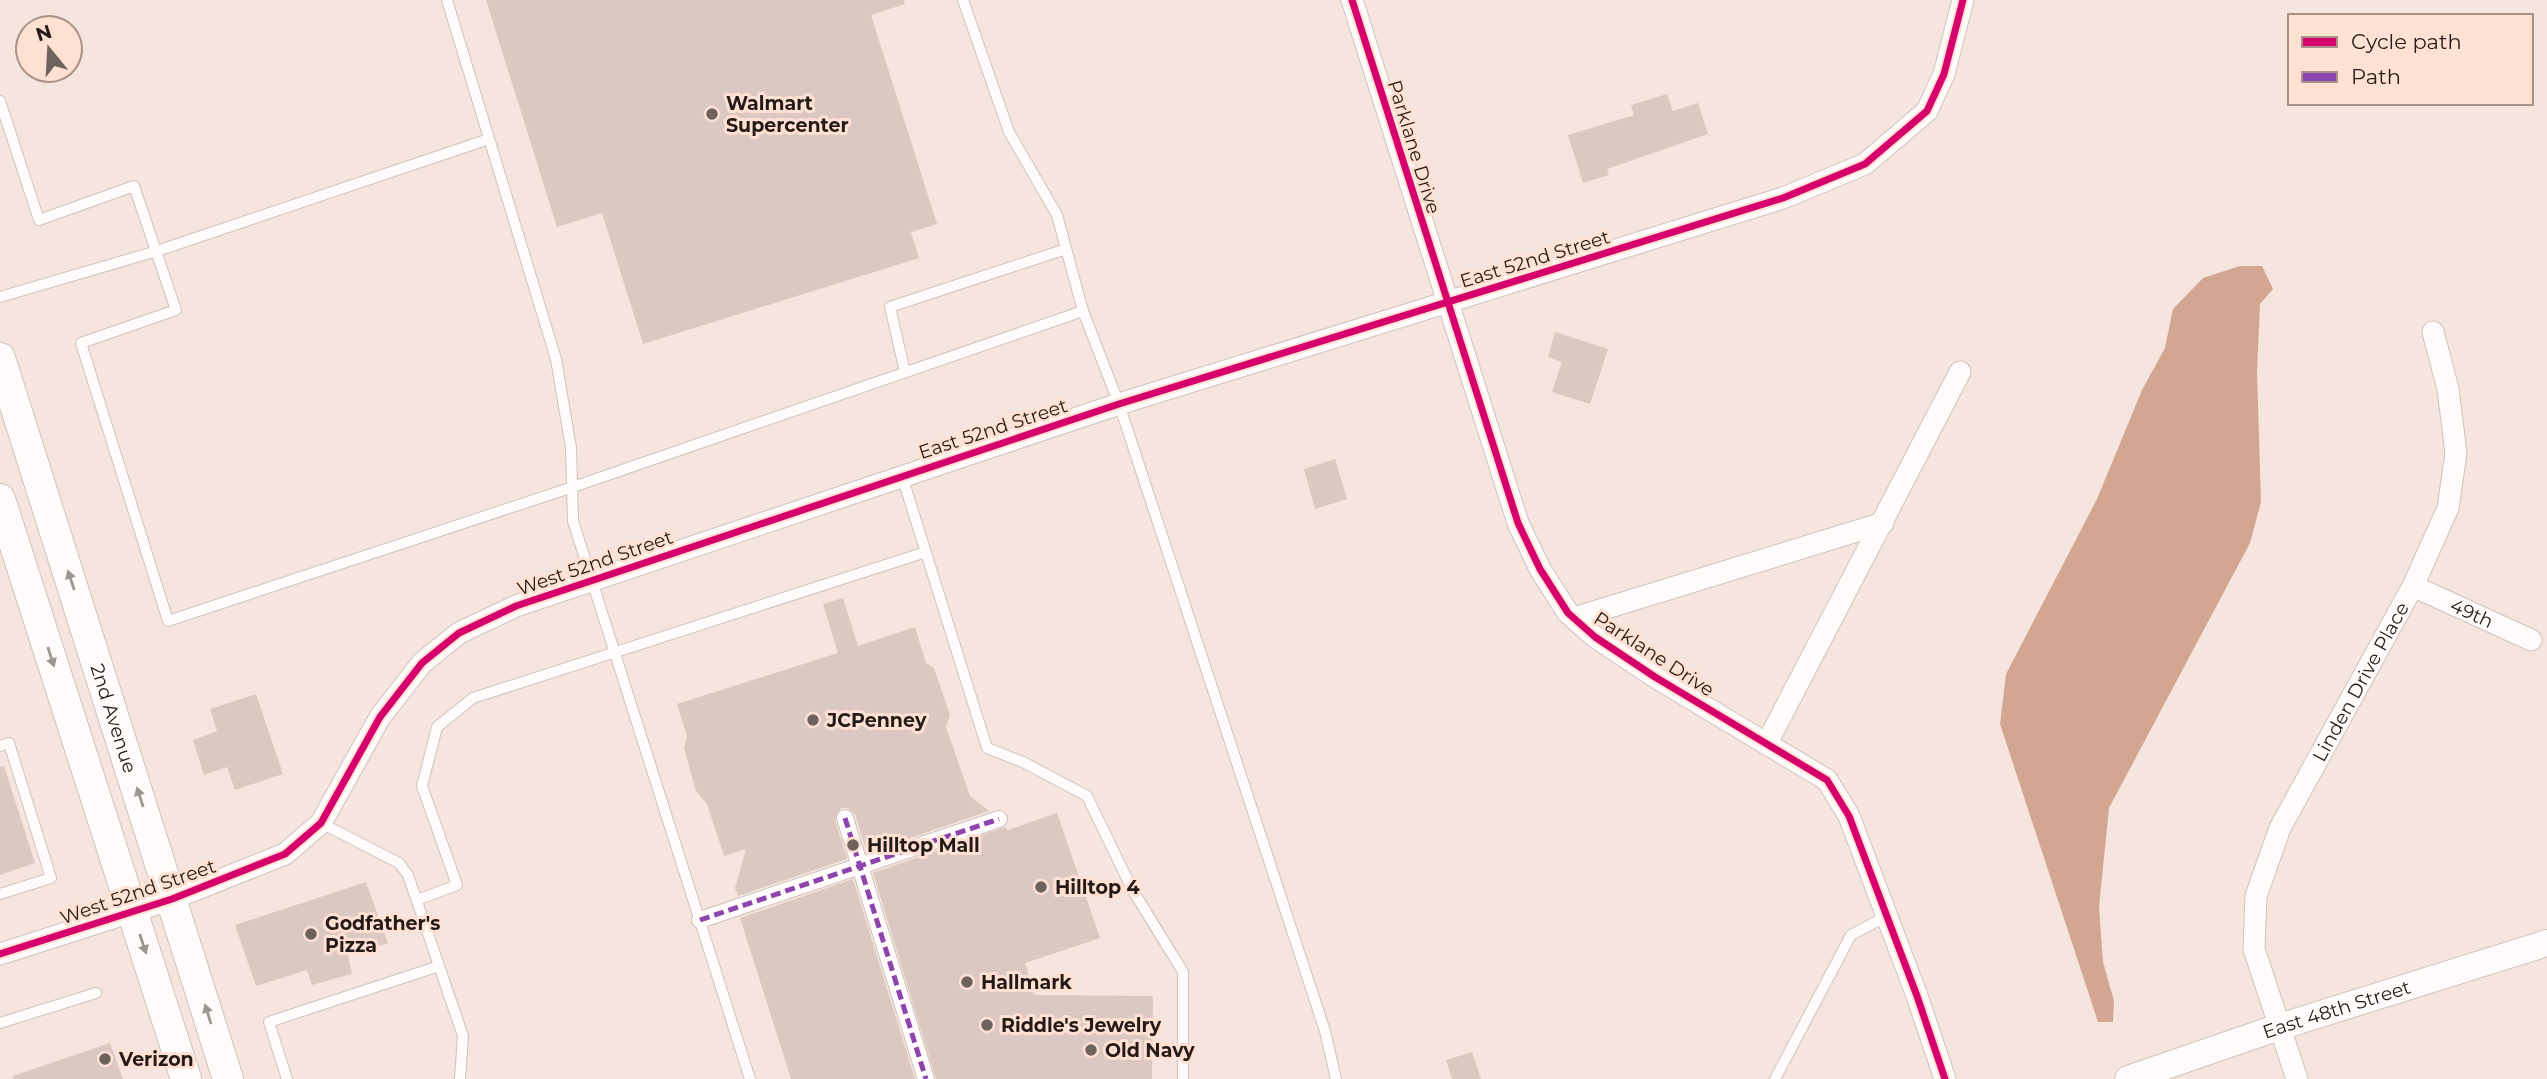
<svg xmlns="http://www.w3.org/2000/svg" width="2547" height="1079" font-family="Montserrat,sans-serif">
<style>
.water{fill:#d3a692}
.building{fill:#dbc8c0}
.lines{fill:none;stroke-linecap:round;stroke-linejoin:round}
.service-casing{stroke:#cfc3bd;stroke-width:12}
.pedestrian-casing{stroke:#cfc3bd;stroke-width:18}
.minor-casing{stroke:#cfc3bd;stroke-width:23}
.tertiary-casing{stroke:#cfc3bd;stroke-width:28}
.secondary-casing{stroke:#cfc3bd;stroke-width:32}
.service{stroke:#fefbfa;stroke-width:10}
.pedestrian{stroke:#fefbfa;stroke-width:16}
.minor{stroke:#fefbfa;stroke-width:21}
.tertiary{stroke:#fefbfa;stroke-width:26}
.secondary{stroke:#fefbfa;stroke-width:30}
.quiet{stroke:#8e44ad;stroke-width:5;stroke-dasharray:10 5;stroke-linecap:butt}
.cycleway-casing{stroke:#ffe1d4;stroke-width:11}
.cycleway{stroke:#d6006c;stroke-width:7}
.oneway{fill:#9c9693}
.poi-dot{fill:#6e625c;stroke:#ffe1d4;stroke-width:2.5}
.labels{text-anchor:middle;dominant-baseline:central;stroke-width:6;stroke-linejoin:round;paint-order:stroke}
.poi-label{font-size:19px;font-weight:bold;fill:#251b16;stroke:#ffe1d4;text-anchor:start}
.street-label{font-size:19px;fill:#251b16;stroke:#ffe1d4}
</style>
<rect width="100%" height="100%" fill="#f5e5de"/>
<path class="water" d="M2240,266h22l11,23 -13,15 -3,67 4,131 -11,41 -141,265 -10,99 4,55 11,39 -1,21h-15l-98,-298 6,-50 91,-175 45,-109 23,-42 8,-39 30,-31z"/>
<g class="building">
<path d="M486,0h418l1,4 -34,11 66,209 -26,8 8,26 -276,86 -41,-131 -45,14z"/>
<path d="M1667,94l6,17 25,-8 10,31 -101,35 2,6 -26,8 -15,-48 66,-20 -3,-10z"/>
<path d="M1555,332l53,17 -18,55 -38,-12 10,-30 -14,-5z"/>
<path d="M1335,459l12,40 -32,10 -11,-40z"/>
<path d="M843,598l15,48 57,-19 11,36 8,5 16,47 -4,12 24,69 19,15 -122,42 -12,-39 -7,-6h-7l-6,12 12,39 -109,37 -3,-8 11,-39 -22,7 -17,-52 -11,-13 -12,-43 3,-12 -10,-32 161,-51 -15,-49z"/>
<path d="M256,694l27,80 -48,16 -8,-23 -23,8 -11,-35 24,-9 -7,-22z"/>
<path d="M4,766l31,97 -35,12v-108z"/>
<path d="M1057,813l43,125 -75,25 10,32 118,1 -1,83h-216l-63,-206 132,-46 3,3z"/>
<path d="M853,879l62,200h-124l-51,-161z"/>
<path d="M366,882l22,61 -40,13 4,18 -40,11 -5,-15 -51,16 -21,-61z"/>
<path d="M110,1043l13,36h-109l-1,-3z"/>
<path d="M1472,1052l9,27h-29l-6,-19z"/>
</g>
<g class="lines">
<g class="service-casing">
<g id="service">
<path d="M447,0l109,359 15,89 2,73 177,558"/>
<path d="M963,0l46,132 48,83 26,96 36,93 206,627 11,48"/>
<path d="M0,101l39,119 95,-34 42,124 -95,33 87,278 402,-133 513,-177"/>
<path d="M0,297l157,-46 332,-112"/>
<path d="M905,372l-15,-65 176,-58"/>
<path d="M902,476l85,272 38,15 62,33 45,93 51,83v107"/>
<path d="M0,746l9,-3 42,135 -51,16"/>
<path d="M321,823l78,40 9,12 55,161 -3,43"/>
<path d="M417,900l40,-15 -35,-99 15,-59 36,-29 453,-146"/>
<path d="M0,1023l96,-30"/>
<path d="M287,1079l-18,-57 170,-56"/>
<path d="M1775,1079l76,-144 36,-19"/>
</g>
</g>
<g class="pedestrian-casing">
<g id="pedestrian">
<path d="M845,818l81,261"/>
<path d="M700,920l299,-101"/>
</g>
</g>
<g class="minor-casing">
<g id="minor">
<path d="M1352,0l166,523 22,46 28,44 27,24 60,40 172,103 22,36 68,180 28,83"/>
<path id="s1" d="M2413,586l118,54"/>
<path d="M1574,618l309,-95"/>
<path d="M1767,743l193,-371"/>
<path d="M0,954l172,-55 113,-45 36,-31 59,-106 42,-54 37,-30 57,-27 603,-202 664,-206 82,-34 62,-53 17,-37 19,-74"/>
<path id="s2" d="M2297,1079l-43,-130 2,-53 24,-68 133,-242 35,-78 8,-55 -8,-64 -15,-57"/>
</g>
</g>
<g class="tertiary-casing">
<g id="tertiary">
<path id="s3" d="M2128,1079l151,-52 268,-84"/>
</g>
</g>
<g class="secondary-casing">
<g id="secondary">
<path id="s4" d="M0,358l228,721"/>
<path d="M0,499l186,580"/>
</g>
</g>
<use href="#service" class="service"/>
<use href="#pedestrian" class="pedestrian"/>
<use href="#minor" class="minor"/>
<use href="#tertiary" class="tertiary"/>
<use href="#secondary" class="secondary"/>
<g class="quiet">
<path d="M845,818l81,261"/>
<path d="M700,920l299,-101"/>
</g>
<g class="cycleway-casing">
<g id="cycleway">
<path d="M1352,0l166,523 22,46 28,44 27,24 60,40 172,103 22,36 68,180 28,83"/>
<path d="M0,954l172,-55 113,-45 36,-31 59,-106 42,-54 37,-30 57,-27 603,-202 664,-206 82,-34 62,-53 17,-37 19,-74"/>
</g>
</g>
<use href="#cycleway" class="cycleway"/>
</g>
<defs><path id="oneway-solid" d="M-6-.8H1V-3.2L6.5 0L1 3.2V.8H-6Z" transform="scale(1.75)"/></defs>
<g class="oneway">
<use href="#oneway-solid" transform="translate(71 580) rotate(-108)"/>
<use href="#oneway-solid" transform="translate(51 657) rotate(72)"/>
<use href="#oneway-solid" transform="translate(140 797) rotate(-108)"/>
<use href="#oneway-solid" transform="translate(143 944) rotate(72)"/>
<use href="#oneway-solid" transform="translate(208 1014) rotate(-107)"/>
</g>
<g class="poi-dot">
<circle cx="712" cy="114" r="7"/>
<circle cx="813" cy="720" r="7"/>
<circle cx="853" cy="845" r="7"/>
<circle cx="1041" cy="887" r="7"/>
<circle cx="311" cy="934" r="7"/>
<circle cx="967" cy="982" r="7"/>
<circle cx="987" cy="1025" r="7"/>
<circle cx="1091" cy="1050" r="7"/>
<circle cx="105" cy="1059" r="7"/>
</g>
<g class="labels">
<g class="poi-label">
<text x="726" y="103">Walmart<tspan x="726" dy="22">Supercenter</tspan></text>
<text x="827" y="720">JCPenney</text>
<text x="867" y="845">Hilltop Mall</text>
<text x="1055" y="887">Hilltop 4</text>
<text x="325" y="923">Godfather's<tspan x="325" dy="22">Pizza</tspan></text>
<text x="981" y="982">Hallmark</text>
<text x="1001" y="1025">Riddle's Jewelry</text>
<text x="1105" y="1050">Old Navy</text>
<text x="119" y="1059">Verizon</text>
</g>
<g class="street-label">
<text transform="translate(1414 147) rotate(73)">Parklane Drive</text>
<text transform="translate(1535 259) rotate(-17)">East 52nd Street</text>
<text transform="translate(993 429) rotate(-18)">East 52nd Street</text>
<text transform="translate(595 563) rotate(-19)">West 52nd Street</text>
<text stroke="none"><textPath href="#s1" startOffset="65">49th</textPath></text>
<text transform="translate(1654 654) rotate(33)">Parklane Drive</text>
<text stroke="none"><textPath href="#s2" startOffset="429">Linden Drive Place</textPath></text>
<text stroke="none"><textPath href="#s4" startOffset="378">2nd Avenue</textPath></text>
<text transform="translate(138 892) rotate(-19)">West 52nd Street</text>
<text stroke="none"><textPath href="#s3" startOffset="220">East 48th Street</textPath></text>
</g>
</g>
<rect x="2288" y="14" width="245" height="91" fill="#ffe1d4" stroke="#a89288" stroke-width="2"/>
<rect x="2302" y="37" width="35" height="10" fill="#d6006c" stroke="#a89288" stroke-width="2"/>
<text x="2351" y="49" font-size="21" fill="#251b16">Cycle path</text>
<rect x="2302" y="72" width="35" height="10" fill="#8e44ad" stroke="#a89288" stroke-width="2"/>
<text x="2351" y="84" font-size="21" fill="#251b16">Path</text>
<g transform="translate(49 49) rotate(342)"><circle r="33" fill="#ffe1d4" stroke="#a89288" stroke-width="2"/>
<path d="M0-5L12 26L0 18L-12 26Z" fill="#6e625c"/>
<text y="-10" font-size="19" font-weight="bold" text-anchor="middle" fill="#251b16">N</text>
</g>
</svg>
